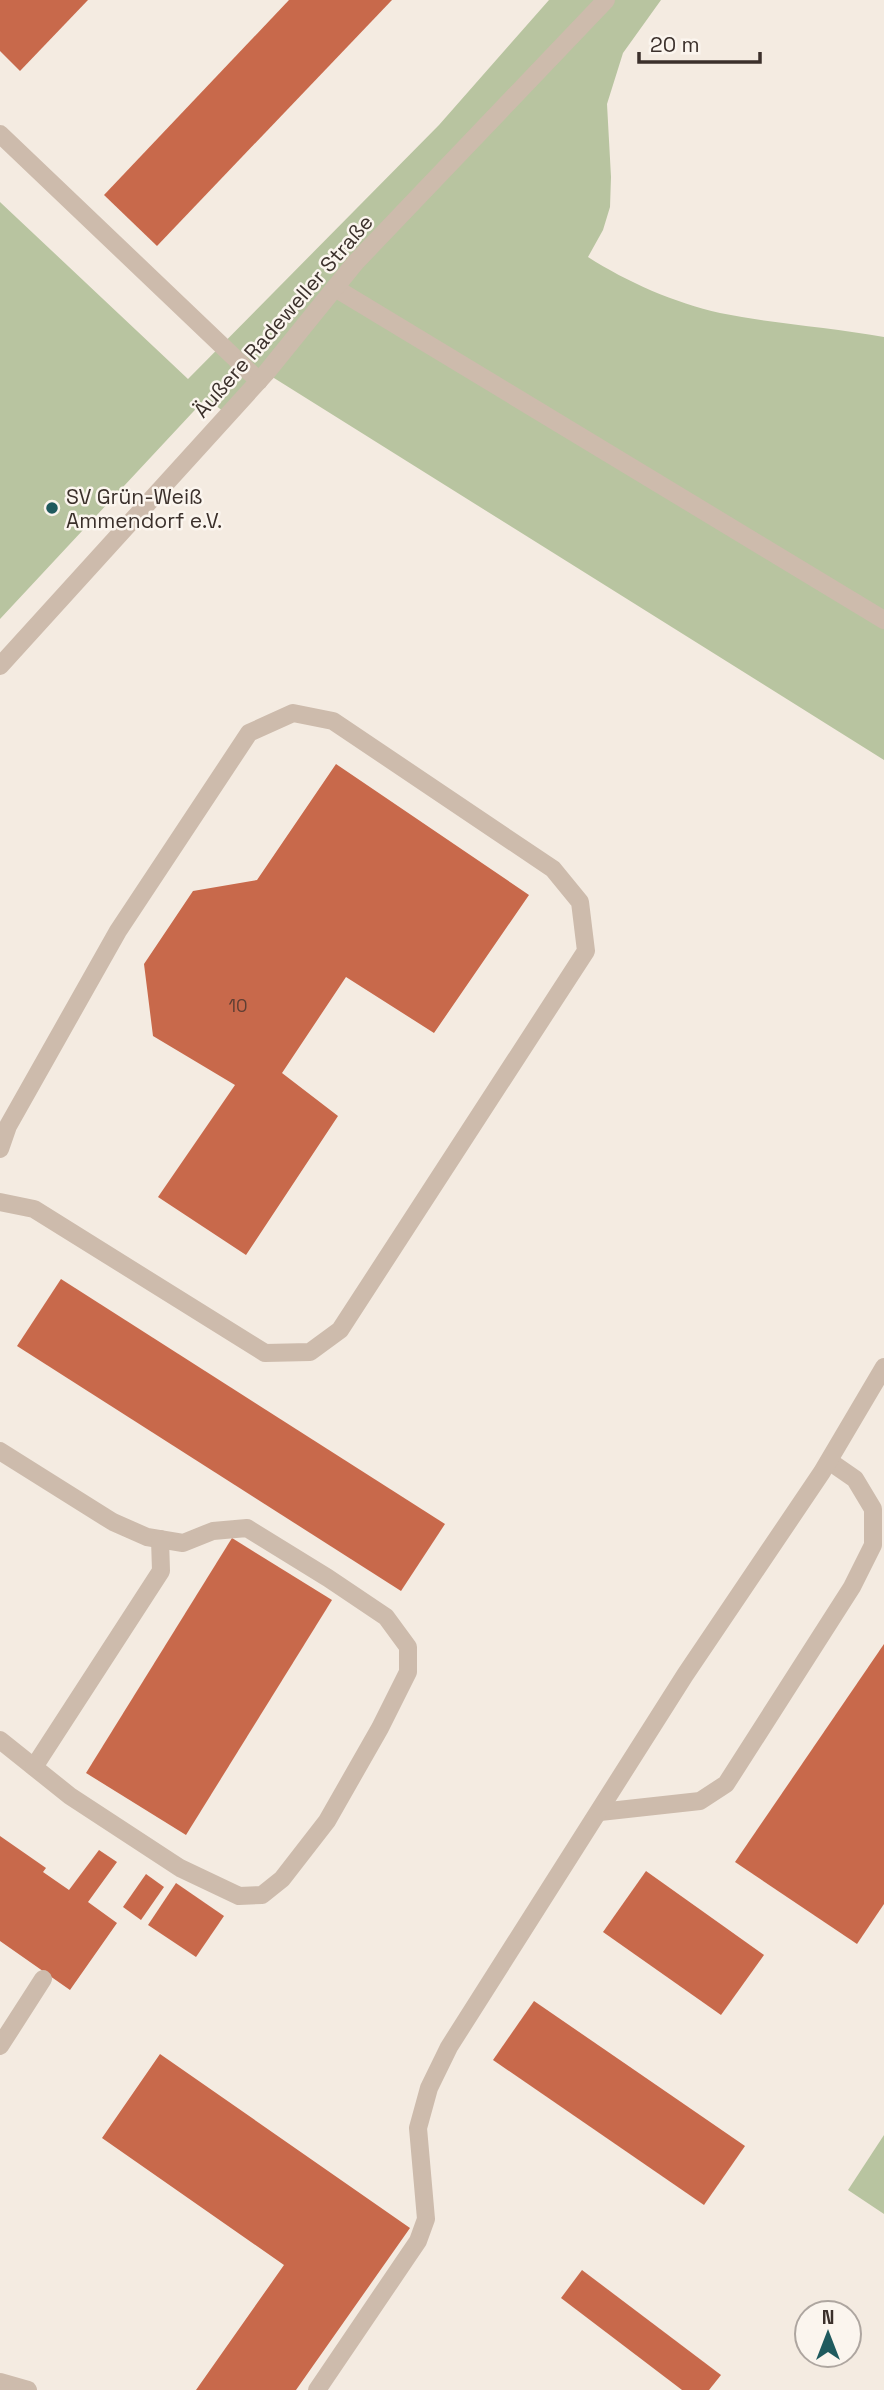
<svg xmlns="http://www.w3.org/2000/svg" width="884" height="2390" font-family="'Space Grotesk',sans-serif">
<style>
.green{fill:#b8c4a0}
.building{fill:#c8694b}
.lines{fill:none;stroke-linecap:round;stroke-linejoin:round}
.minor{stroke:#cdbbac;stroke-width:18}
.poi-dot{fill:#1f5a5e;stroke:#fbf5ee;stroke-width:2.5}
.labels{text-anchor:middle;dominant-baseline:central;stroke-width:5;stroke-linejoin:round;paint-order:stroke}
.number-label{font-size:18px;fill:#5e3e33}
.street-label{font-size:21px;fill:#3b302b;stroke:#fbf5ee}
.poi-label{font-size:21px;fill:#3b302b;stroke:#fbf5ee;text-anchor:start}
</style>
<rect width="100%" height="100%" fill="#f4ebe1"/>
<g class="green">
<path d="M549,0h112l-38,53 -16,51 4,73 -1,30 -7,23 -15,27c39,25 87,46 132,56 54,11 110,14 164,24v423l-618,-387 -38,42 -22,-17 -206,221v-417l188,177 251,-254z"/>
<path d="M884,2135v79l-36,-24z"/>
</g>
<g class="building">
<path d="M0,0h88l-68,71 -20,-20z"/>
<path d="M289,0h103l-235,246 -53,-51z"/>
<path d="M336,764l193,131 -95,138 -88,-56 -64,96 56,43 -92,139 -88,-58 77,-112 -82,-49 -9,-72 49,-73 64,-11z"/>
<path d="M61,1279l384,245 -44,67 -384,-245z"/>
<path d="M232,1538l100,62 -146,235 -100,-62z"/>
<path d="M884,1644v260l-27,40 -122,-82z"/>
<path d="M0,1836l46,32 -3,4 26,18 30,-40 18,12 -29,40 29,21 -47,67 -70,-49z"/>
<path d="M646,1871l118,84 -43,60 -118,-83z"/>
<path d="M146,1874l18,13 -23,33 -18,-13z"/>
<path d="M176,1883l48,33 -28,41 -48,-32z"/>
<path d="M534,2001l211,145 -41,59 -211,-145z"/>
<path d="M160,2054l250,174 -114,162h-100l88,-125 -182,-127z"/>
<path d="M582,2270l139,105 -12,15h-27l-121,-92z"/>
</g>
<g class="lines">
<g class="minor">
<path d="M0,134l259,247"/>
<path d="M335,288l549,332"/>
<path d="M0,666l266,-293 89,-110 251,-263"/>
<path d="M0,1149l8,-23 110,-195 131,-198 44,-20 40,8 220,148 27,33 6,49 -246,379 -30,22 -45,1 -231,-144 -34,-7"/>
<path d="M0,1451l113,71 34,15 36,6 30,-12 34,-3 81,50 58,39 22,30v25l-28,56 -53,93 -45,58 -20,16 -23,1 -59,-28 -110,-72 -70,-56"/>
<path d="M34,1767l127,-196 -1,-32"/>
<path d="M600,1812l100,-11 26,-17 126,-197 21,-42v-36l-18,-30 -26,-18"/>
<path d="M0,2046l43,-67"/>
<path d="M0,2382l28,8"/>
<path d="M317,2390l101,-149 8,-22 -8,-91 11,-40 20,-41 236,-372 137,-203 62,-105"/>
</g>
</g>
<circle class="poi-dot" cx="52" cy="508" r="7"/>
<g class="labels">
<g class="number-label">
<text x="238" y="1005">10</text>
</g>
<g class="street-label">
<text transform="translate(283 316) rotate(-49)">Äußere Radeweller Straße</text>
</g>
<g class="poi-label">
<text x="66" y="496">SV Grün-Weiß<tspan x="66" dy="24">Ammendorf e.V.</tspan></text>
</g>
</g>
<g transform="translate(828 2334)"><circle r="33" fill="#fbf5ee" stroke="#aea6a0" stroke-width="2"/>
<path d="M0-5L12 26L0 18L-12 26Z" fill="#1f5a5e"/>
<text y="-10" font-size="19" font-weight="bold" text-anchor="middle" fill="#3b302b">N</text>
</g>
<path d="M639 52v10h121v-10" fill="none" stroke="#3b302b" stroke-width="3.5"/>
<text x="650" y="52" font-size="21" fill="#3b302b" stroke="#fbf5ee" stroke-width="5" paint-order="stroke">20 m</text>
</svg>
